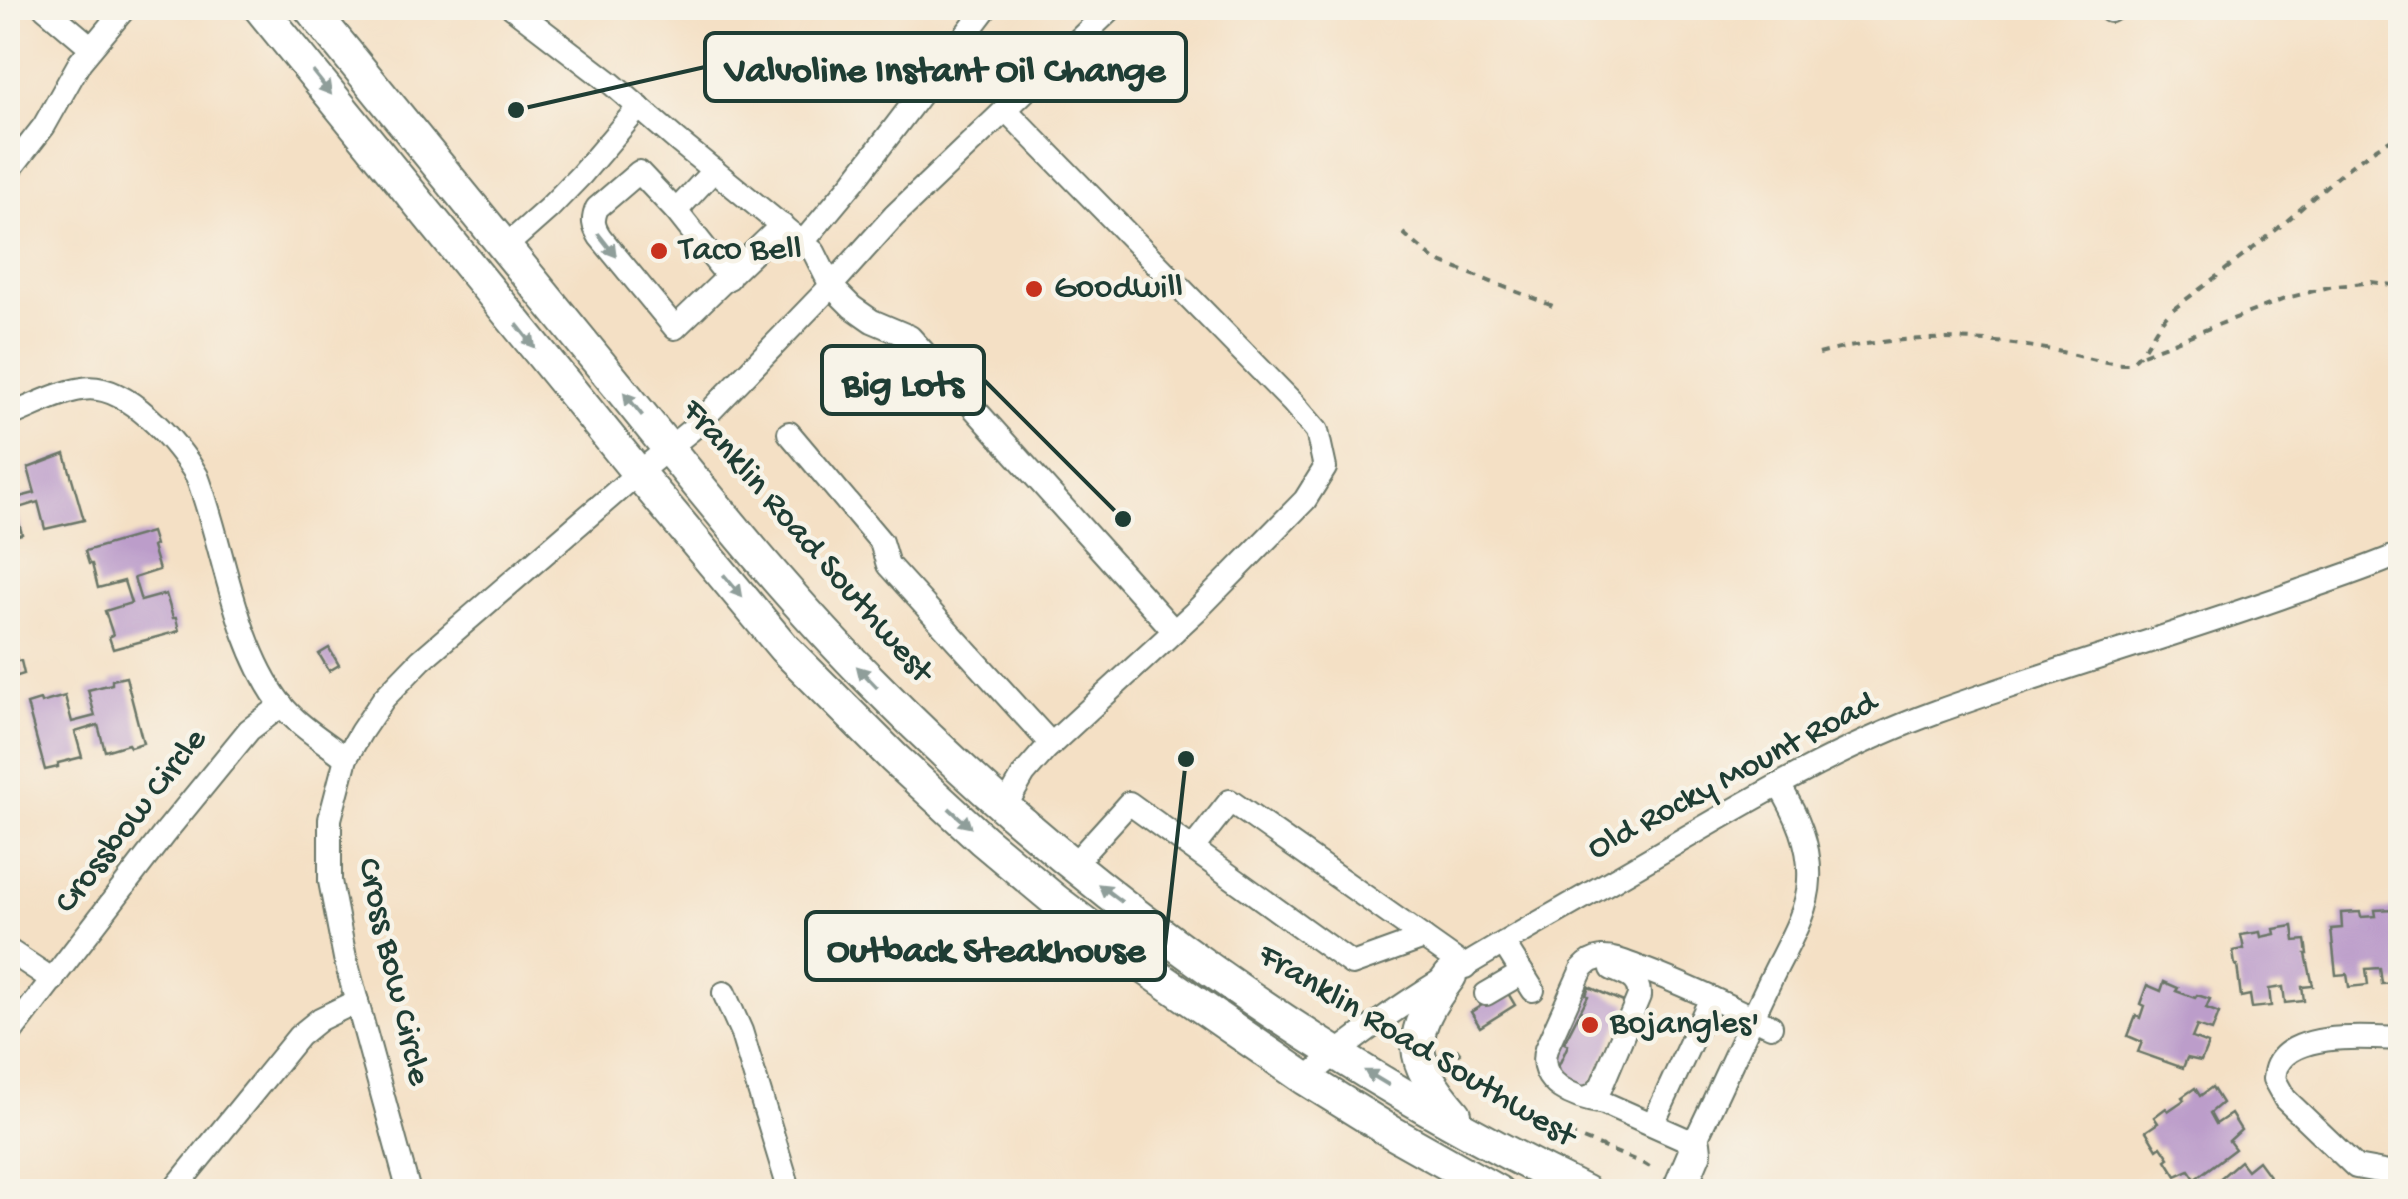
<svg xmlns="http://www.w3.org/2000/svg" width="2408" height="1199" font-family="'Gochi Hand',sans-serif">
<style>
.building{fill:#bc9dca}
.lines{fill:none;stroke-linecap:round;stroke-linejoin:round}
.minor-casing{stroke:#6a7667;stroke-width:26}
.highway-casing{stroke:#6a7667;stroke-width:36}
.path{stroke:#6a7667;stroke-width:4;stroke-dasharray:8 8;stroke-linecap:butt}
.minor{stroke:#fff;stroke-width:22}
.highway{stroke:#fff;stroke-width:32}
.oneway{fill:#8f9e9a}
.poi-dot{fill:#c8321e;stroke:#f7f3e8;stroke-width:4}
.labels{text-anchor:middle;dominant-baseline:central;stroke-width:9;stroke-linejoin:round;paint-order:stroke}
.poi-label{font-size:35px;fill:#1f3d34;stroke:#f7f3e8;text-anchor:start}
.street-label{font-size:35px;fill:#1f3d34;stroke:#f7f3e8}
.leader{fill:none;stroke:#1f3d34;stroke-width:4}
.callout-dot{fill:#1f3d34;stroke:#f7f3e8;stroke-width:4}
.callout{fill:#f7f3e8;stroke:#1f3d34;stroke-width:4}
.callout-label{font-size:38px;text-anchor:middle;font-weight:bold;fill:#1f3d34}
</style>
<rect width="100%" height="100%" fill="#f7f3e8"/>
<filter id="ink" filterUnits="userSpaceOnUse"><feTurbulence type="fractalNoise" baseFrequency=".01" numOctaves="2"/><feDisplacementMap in="SourceGraphic" scale="20" xChannelSelector="R" yChannelSelector="G"/><feConvolveMatrix kernelMatrix="1 2 1 2 8 2 1 2 1" color-interpolation-filters="sRGB"/></filter>
<filter id="wash" filterUnits="userSpaceOnUse"><feTurbulence type="fractalNoise" baseFrequency=".0048" numOctaves="4" result="noise"/><feDisplacementMap in="SourceGraphic" scale="40" xChannelSelector="R" yChannelSelector="G"/><feGaussianBlur stdDeviation="2.25" result="paint"/><feColorMatrix in="noise" values="0 0 0 0 0 0 0 0 0 0 0 0 0 0 0 0 0 1.4 0 .05"/><feComposite in="paint" operator="in"/></filter>
<g filter="url(#wash)">
<rect width="100%" height="100%" fill="#f4e0c5"/>
<g id="blocks">
<g class="building">
<path d="M65,454l19,66 -39,9 -7,-27 -23,7 7,25 -14,4v-51l4,12 23,-6 -7,-25z"/>
<path d="M151,532l4,13 -3,2 7,23 -25,8 7,23 25,-7 7,24h3l3,13 -66,18 -4,-12 4,-2 -8,-24 26,-8 -7,-22 -26,7 -6,-24h-3l-4,-13z"/>
<path d="M11,637l6,24h4l3,13 -16,5v-41z"/>
<path d="M329,648l10,17 -10,6 -10,-17z"/>
<path d="M126,677l17,66 -13,4 -2,-3 -23,7 -7,-26 -23,7 7,25 -24,6v4l-13,3 -18,-66 13,-4 1,3 24,-7 7,26 23,-6 -7,-26 24,-6v-4z"/>
<path d="M2395,909v16h5v58l-18,1 -2,-16 -14,1 2,16 -19,2 -2,-13 -11,1 -5,-46 11,-1 -1,-15 19,-1 1,5 15,-1 -1,-6z"/>
<path d="M2293,926l2,15 11,-1 2,14h-2l7,32 -11,1 2,14 -19,2 -2,-16 -14,2 2,17 -19,2 -2,-13 -9,2 -4,-32h-2l-2,-14 11,-2 -3,-14 19,-3 1,5 14,-3 -1,-5z"/>
<path d="M2164,982l14,6 -2,3 19,7 2,-3 13,4 -4,9 13,5 -7,18 -15,-5 -5,12 16,6 -7,17 -14,-3 -4,10 -45,-16 4,-10 -14,-6 8,-20 4,2 4,-12 -4,-2 7,-19 14,6z"/>
<path d="M1589,987l39,17 -39,86 -34,-16 13,-29 -4,-2 24,-47 -2,-1z"/>
<path d="M1506,990l9,15 -35,22 -9,-15z"/>
<path d="M2212,1087l10,16 -12,10 6,11 15,-10 10,16 -12,11 6,8 -40,30 -6,-9 -13,6 -10,-16 3,-2 -8,-12 -4,3 -11,-18 12,-8 -4,-6 12,-9 2,3 16,-11 -2,-3 13,-9 5,8z"/>
<path d="M2240,1161l7,9 11,-9 11,15 -14,11 4,5h-58l13,-11 2,1z"/>
</g>
</g>
</g>
<g filter="url(#ink)">
<use href="#blocks" fill-opacity="0" stroke="#6a7667" stroke-width="2.5"/>
<g class="lines">
<g class="minor-casing">
<g id="minor">
<path d="M45,8l46,39"/>
<path d="M513,8l99,76 67,58 135,110 17,34 21,21 20,14 38,16 264,294"/>
<path d="M2110,11l5,-3"/>
<path d="M714,170l-38,41 -37,-39 -42,36c-5,12 -4,18 3,29l75,91 107,-103"/>
<path d="M8,172l36,-46 36,-64 45,-54"/>
<path d="M676,211l53,67"/>
<path d="M803,242l51,-61 132,-173"/>
<path d="M505,247l44,-39 32,-33 58,-68"/>
<path d="M8,416c23,-9 49,-23 74,-27 43,-8 96,54 115,87 27,71 37,166 83,227 17,22 44,38 66,55"/>
<path d="M789,433l92,109 7,23 163,179"/>
<path d="M1005,807l19,-33 21,-24 151,-139 109,-111 20,-32 -8,-37 -24,-28 -288,-294"/>
<path d="M1193,848l37,-47 194,137"/>
<path d="M1073,865l56,-62 223,161 72,-26 41,29"/>
<path d="M1504,944l29,46"/>
<path d="M8,950l45,30"/>
<path d="M724,993l17,38 49,161"/>
<path d="M1486,994l36,-21"/>
<path d="M1771,1026c-43,-20 -86,-42 -131,-58 -11,-4 -25,-11 -38,-10 -9,1 -14,4 -20,11l-36,80c-11,35 30,50 58,54l90,40c26,-54 50,-108 76,-162 14,-31 38,-66 39,-101 2,-35 -12,-65 -30,-95"/>
<path d="M8,1037l156,-203 85,-104 33,-25"/>
<path d="M2400,1039c-32,-1 -104,-8 -122,25 -3,4 -3,10 -4,15l11,20 71,68 44,8"/>
<path d="M1306,1079c91,-81 204,-139 309,-200 104,-60 208,-126 321,-167 121,-44 245,-78 366,-122 33,-11 66,-22 98,-36"/>
<path d="M1585,1098l8,-3 8,-8 38,-91c1,-18 -13,-21 -27,-27"/>
<path d="M1653,1124l58,-126"/>
<path d="M172,1192l127,-156 21,-17 37,-18"/>
<path d="M409,1192l-64,-234 -15,-77v-62l16,-61 15,-26 23,-34 37,-38 217,-187 58,-47 135,-140 63,-70 218,-208"/>
</g>
</g>
<g class="highway-casing">
<g id="highway">
<path d="M260,8l378,465 146,175 110,110 89,82 73,61 75,57 175,121 87,54 105,59"/>
<path d="M310,8c104,127 208,255 312,383 82,101 162,203 254,295 202,205 450,380 709,506"/>
<path d="M1450,976c-45,59 -42,84 5,138"/>
<path d="M1678,1192l17,-40 -1,-9"/>
</g>
</g>
<g class="path">
<path d="M1403,233l32,27 118,46 3,-5"/>
<path d="M1819,354c77,-21 155,-18 233,-4 25,5 51,14 77,14 19,-13 24,-37 42,-53 35,-27 71,-53 105,-81 41,-34 76,-72 124,-95"/>
<path d="M2143,354l144,-56 42,-11 42,-5 29,4"/>
<path d="M1456,1049l34,45 80,40 75,30 11,7"/>
</g>
<use href="#minor" class="minor"/>
<use href="#highway" class="highway"/>
</g>
<defs><path id="oneway-solid" d="M-6-.8H1V-3.2L6.5 0L1 3.2V.8H-6Z" transform="scale(2.5)"/></defs>
<g class="oneway">
<use href="#oneway-solid" transform="translate(322 83) rotate(51)"/>
<use href="#oneway-solid" transform="translate(607 245) rotate(52)"/>
<use href="#oneway-solid" transform="translate(526 336) rotate(51)"/>
<use href="#oneway-solid" transform="translate(633 404) rotate(-129)"/>
<use href="#oneway-solid" transform="translate(733 586) rotate(50)"/>
<use href="#oneway-solid" transform="translate(867 677) rotate(-134)"/>
<use href="#oneway-solid" transform="translate(960 818) rotate(42)"/>
<use href="#oneway-solid" transform="translate(1110 893) rotate(-143)"/>
<use href="#oneway-solid" transform="translate(1377 1078) rotate(-149)"/>
</g>
</g>
<g class="poi-dot">
<circle cx="659" cy="251" r="10"/>
<circle cx="1034" cy="289" r="10"/>
<circle cx="1590" cy="1025" r="10"/>
</g>
<g class="labels">
<g class="poi-label">
<text x="679" y="251">Taco Bell</text>
<text x="1054" y="289">Goodwill</text>
<text x="1610" y="1025">Bojangles'</text>
</g>
<g class="street-label">
<text transform="translate(806 542) rotate(49)">Franklin Road Southwest</text>
<text transform="translate(1733 777) rotate(-28)">Old Rocky Mount Road</text>
<text transform="translate(132 822) rotate(-52)">Crossbow Circle</text>
<text transform="translate(392 972) rotate(77)">Cross Bow Circle</text>
<text transform="translate(1416 1047) rotate(31)">Franklin Road Southwest</text>
</g>
</g>
<path class="leader" d="M516 110L705 67M1123 519L984 380M1186 759L1165 946"/>
<g class="callout-dot">
<circle cx="516" cy="110" r="10"/>
<circle cx="1123" cy="519" r="10"/>
<circle cx="1186" cy="759" r="10"/>
</g>
<g class="callout">
<rect x="705" y="33" width="481" height="68" rx="10"/>
<rect x="822" y="346" width="162" height="68" rx="10"/>
<rect x="806" y="912" width="359" height="68" rx="10"/>
</g>
<g class="callout-label">
<text x="945" y="80">Valvoline Instant Oil Change</text>
<text x="903" y="394">Big Lots</text>
<text x="986" y="960">Outback Steakhouse</text>
</g>
<rect width="2408" height="1199" fill="none" stroke="#f7f3e8" stroke-width="40"/>
</svg>
